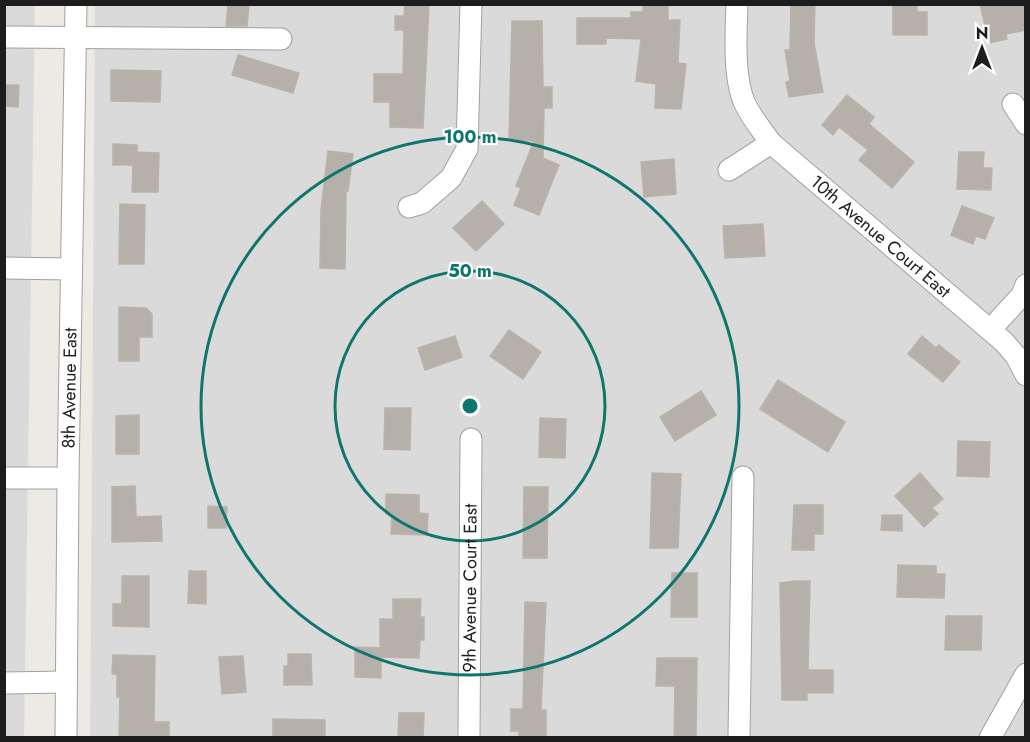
<svg xmlns="http://www.w3.org/2000/svg" width="1030" height="742" font-family="Jost,sans-serif">
<style>
.residential{fill:#dbdada}
.building{fill:#b6b0aa;stroke:#bdb2a8;stroke-width:1.5}
.lines{fill:none;stroke-linecap:round;stroke-linejoin:round}
.minor-casing{stroke:#a1a1a1;stroke-width:23}
.minor{stroke:#fff;stroke-width:21}
.ring{fill:none;stroke:#0f766e;stroke-width:3}
.labels{text-anchor:middle;dominant-baseline:central;stroke-width:4.5;stroke-linejoin:round;paint-order:stroke}
.street-label{font-size:18px;fill:#1d1d1d;stroke:#fff}
.centre{fill:#0f766e;stroke:#fff;stroke-width:3}
.ring-label{font-size:18px;text-anchor:middle;font-weight:bold;fill:#0f766e;stroke:#fff;stroke-width:4.5;stroke-linejoin:round;paint-order:stroke}
</style>
<rect width="100%" height="100%" fill="#edeae4"/>
<g class="residential">
<path d="M4,5h31l-11,733 -20,-1z"/>
<path d="M95,5h930v732l-935,1z"/>
</g>
<g class="building">
<path d="M228,4h21l-2,22h-21z"/>
<path d="M405,4h24l-6,124 -33,-1v-25h-16v-28h29l1,-44h-9v-14h9z"/>
<path d="M643,4h25v16h12l-2,43 8,1 -5,45 -26,-1 1,-24 -20,-3 5,-42 -35,-1v6h-29v-26h54v-6h12z"/>
<path d="M791,4h24l-1,39 9,49 -34,5 -3,-15 4,-1 -5,-31h5z"/>
<path d="M893,4h24v8h10v23h-34z"/>
<path d="M980,4h46v26l-20,4 1,5 -18,4z"/>
<path d="M512,21h30l1,66h9v21h-8l-1,50 16,7 -20,50 -25,-10 7,-17 -5,-2 18,-45 -25,-1z"/>
<path d="M238,55l61,18 -6,20 -61,-18z"/>
<path d="M111,70l50,1 -1,31 -49,-1z"/>
<path d="M4,85h15l-1,22 -14,-1z"/>
<path d="M847,95l27,22 -5,7 45,38 -22,26 -33,-28 9,-10 -29,-23 -6,8 -11,-10z"/>
<path d="M113,144l24,1v7l22,1 -1,39h-26l1,-27h-20z"/>
<path d="M328,151l25,3 -5,37 -2,-1 -1,79 -25,-1 1,-59z"/>
<path d="M959,152h25l-1,16h9l-1,22 -34,-1z"/>
<path d="M674,159l2,35 -32,3 -3,-35z"/>
<path d="M482,201l22,23 -28,27 -23,-23z"/>
<path d="M120,204l25,1 -1,59h-25z"/>
<path d="M962,206l32,12 -9,21 -9,-3 -3,8 -22,-9z"/>
<path d="M763,224l2,32 -40,2 -2,-32z"/>
<path d="M119,307l27,1 6,6v23h-13v24h-20z"/>
<path d="M509,330l32,22 -18,27 -33,-23z"/>
<path d="M455,336l7,21 -37,13 -7,-22z"/>
<path d="M922,336l14,12 3,-3 21,17 -17,20 -35,-28z"/>
<path d="M778,380l67,42 -17,30 -68,-43z"/>
<path d="M701,391l15,24 -41,26 -15,-24z"/>
<path d="M385,408h26l-1,42 -26,-1z"/>
<path d="M139,415v39h-23v-38z"/>
<path d="M540,418l26,1 -1,39 -26,-1z"/>
<path d="M958,441l32,1 -1,35 -32,-1z"/>
<path d="M652,473l29,1 -3,74h-28z"/>
<path d="M920,473l23,26 -11,9 6,6 -14,13 -29,-31z"/>
<path d="M135,486l1,31 25,-1 1,25 -50,1v-55z"/>
<path d="M524,487h24l-1,71h-24z"/>
<path d="M386,494l33,1v18l9,1 -1,21 -36,-1 1,-20h-6z"/>
<path d="M794,505h29v29h-9v16h-22z"/>
<path d="M208,506l19,1 -1,21h-18z"/>
<path d="M882,515h20v16l-21,-1z"/>
<path d="M898,565l38,1v8h9l-1,24 -47,-1z"/>
<path d="M189,571h17v33l-18,-1z"/>
<path d="M672,573h25v44h-26z"/>
<path d="M122,576h27v51l-36,-1v-22h9z"/>
<path d="M795,581h15l-2,89h25v23h-26v7h-25l-2,-117z"/>
<path d="M393,599h28l-1,18h4v23h-4l-1,18 -38,-1v21l-26,-1v-30l25,1v-29h13z"/>
<path d="M525,602l21,1 -5,107h5v28h-27v-7h-8v-22h12z"/>
<path d="M946,616h36l-1,34h-36z"/>
<path d="M288,654h23l1,31h-28v-19h4z"/>
<path d="M113,655l42,1 -1,66h15v16h-50l1,-41h-3v-23h-5z"/>
<path d="M243,656l3,36 -24,2 -3,-37z"/>
<path d="M657,658h40l-1,80h-22l1,-52h-19z"/>
<path d="M399,713h25l-1,25h-25z"/>
<path d="M273,719l52,1v18h-52z"/>
</g>
<g class="lines">
<g class="minor-casing">
<g id="minor">
<path id="s1" d="M737,4c-1,29 -4,74 8,100 6,13 17,26 26,39l233,199 12,14 10,19"/>
<path d="M4,37l277,2"/>
<path d="M1013,104l13,20"/>
<path d="M729,170l42,-27"/>
<path d="M409,207l13,-4 29,-25 16,-29 4,-145"/>
<path d="M4,268l67,1"/>
<path d="M990,330l32,-35 4,-10"/>
<path d="M4,478h64"/>
<path d="M4,683l62,-1"/>
<path id="s2" d="M66,738l2,-260 8,-474"/>
<path id="s3" d="M469,738l2,-299"/>
<path d="M739,738l4,-261"/>
<path d="M990,738l36,-64"/>
</g>
</g>
<use href="#minor" class="minor"/>
</g>
<g class="ring">
<circle cx="470" cy="406" r="135"/>
<circle cx="470" cy="406" r="269"/>
</g>
<g class="labels">
<g class="street-label">
<text stroke="none"><textPath href="#s1" startOffset="292">10th Avenue Court East</textPath></text>
<text stroke="none"><textPath href="#s2" startOffset="350">8th Avenue East</textPath></text>
<text stroke="none"><textPath href="#s3" startOffset="150">9th Avenue Court East</textPath></text>
</g>
</g>
<circle cx="470" cy="406" r="9" class="centre"/>
<g class="ring-label">
<text x="470" y="143">100 m</text>
<text x="470" y="277">50 m</text>
</g>
<rect width="1030" height="742" fill="none" stroke="#1d1d1d" stroke-width="12"/>
<g transform="translate(982 48)" stroke="#ffffff" stroke-width="4.5" paint-order="stroke">
<path d="M0-4.5L10 22L0 15L-10 22Z" fill="#1d1d1d"/>
<text y="-9" font-size="16" font-weight="bold" text-anchor="middle" fill="#1d1d1d">N</text>
</g>
</svg>
